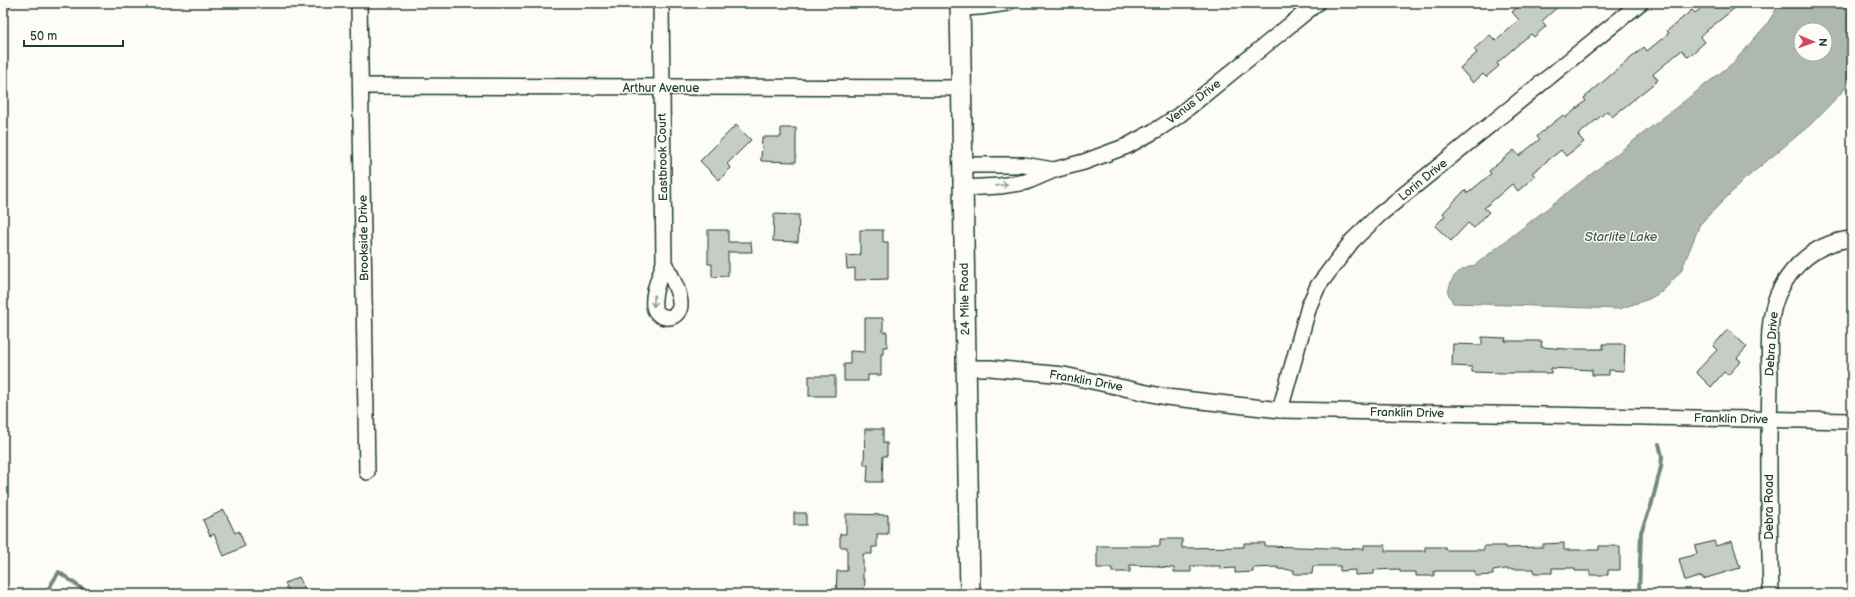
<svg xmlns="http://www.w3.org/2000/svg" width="1855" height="597" font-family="'Balsamiq Sans',sans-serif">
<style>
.water{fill:#aeb8b1;stroke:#75877f;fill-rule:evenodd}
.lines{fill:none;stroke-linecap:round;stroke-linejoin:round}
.stream{stroke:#75877f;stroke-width:4}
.building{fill:#c6cdc7;stroke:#1f3d34}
.minor-casing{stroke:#1f3d34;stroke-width:18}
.tertiary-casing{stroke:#1f3d34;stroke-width:22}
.minor{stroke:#fdfcf7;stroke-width:15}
.tertiary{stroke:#fdfcf7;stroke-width:19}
.oneway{stroke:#8e9c96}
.labels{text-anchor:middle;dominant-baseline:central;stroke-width:3;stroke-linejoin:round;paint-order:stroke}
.street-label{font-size:12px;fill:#1f3d34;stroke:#fdfcf7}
.water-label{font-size:13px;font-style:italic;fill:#435c53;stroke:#fdfcf7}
</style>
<rect width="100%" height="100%" fill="#fdfcf7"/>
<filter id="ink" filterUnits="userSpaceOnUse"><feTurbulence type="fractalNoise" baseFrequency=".025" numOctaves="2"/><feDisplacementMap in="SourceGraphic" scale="8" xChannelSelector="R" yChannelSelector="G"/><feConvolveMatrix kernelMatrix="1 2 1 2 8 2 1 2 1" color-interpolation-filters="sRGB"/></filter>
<g filter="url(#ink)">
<path class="water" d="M1780,3h72v72l-8,15 -34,35 -65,54 -45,45 -19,47 -18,20 -14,8 -30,10 -166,-6 -5,-10c4,-19 9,-22 27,-28l258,-202 34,-39zM1801,30h24v24h-24z"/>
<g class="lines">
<g class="stream">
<path d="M3,26l6,-23"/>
<path d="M3,589l5,5"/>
<path d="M45,594l14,-22 30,22"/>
<path d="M1639,594l2,-62 10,-26 10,-39 1,-11 -3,-12"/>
</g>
</g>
<g class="building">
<path d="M1522,3h40l-20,18 4,5 -12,11 -3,-3 -10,8 -24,21 2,3 -13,11 -3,-3 -10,9 -13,-15 17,-15 -3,-4 16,-14 6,6 23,-21 -7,-8z"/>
<path d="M1707,3h34l-41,33 5,6 -17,15 -6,-7 -29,24 5,6 -46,37 -5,-6 -29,24 6,7 -18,14 -5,-6 -29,23 3,3 -17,15 -6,-7 -28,24 5,4 -15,16 -6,-5 -17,18 -16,-15 10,-10 -2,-3 22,-23 3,3 23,-19 -2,-3 25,-21 5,6 21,-17 -3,-3 26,-21 2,3 21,-17 -2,-3 35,-30 25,-21 3,4 22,-18 -2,-2 25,-21 3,3z"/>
<path d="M736,125l15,15 -24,24 4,4 -12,12 -19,-19z"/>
<path d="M781,128h15v34l-35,-1 1,-24h19z"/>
<path d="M774,214l25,1 -1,27 -25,-1z"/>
<path d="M708,230h20v12h23l1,10h-24v24l-16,1v-13h-4z"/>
<path d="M860,230h23v12h5v37l-33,1v-12l-8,1 -1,-13 14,-1z"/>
<path d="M865,318h18v14h4v15h-4v7h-2v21h-13v6h-24v-17h6v-13l15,1z"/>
<path d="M1728,329l19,18 -10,11 4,3 -13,14 -4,-3 -13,15 -15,-15 21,-22 -4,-4z"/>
<path d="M1482,337l24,1 -1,3h37l-1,6 25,2h37v-5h22l-1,27 -15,-1v5h-17v-5l-41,-2v5h-47l-32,-1v-5l-20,-1 1,-22 29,1z"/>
<rect x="809" y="376" width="26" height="20"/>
<path d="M865,429h18v14h4v13h-4l-1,26h-15l1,-17h-4z"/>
<path d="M224,510l11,23 4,-2 6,15 -21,10 -10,-22 -4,2 -7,-16z"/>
<rect x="794" y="513" width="12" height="12"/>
<path d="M846,514l42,1v19h-11v13h-5v7h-9v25h2l-1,15h-28l1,-23h10v-24h-7v-13h6z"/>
<path d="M1160,539h22v9l62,-1v-4h21v3l99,3v-4h21v6h40v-4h20l1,3h38v-4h21v2l38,-1v-3l21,-1v7h35v-4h21v24h-12v5h-18v-4h-15v-3h-23v5h-18v-4h-29l-12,2v4l-18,1v-5h-41v5h-18v-4h-16v-3l-26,1v4l-19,1v-5l-15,1v-5h-27l-1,8h-18v-4l-16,-1v-2l-25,1v4l-18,1v-5l-15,1v-3h-29v6h-17v-4l-15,-1v-1l-29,-1v7h-18v-4h-15v-22h63z"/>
<path d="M1714,541l2,5 16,-5 8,27 -37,11 -1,-3 -17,5 -6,-22 18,-5 -2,-8z"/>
<path d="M299,577l8,17h-17l-5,-11z"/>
</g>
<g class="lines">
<g class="minor-casing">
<g id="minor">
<path d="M359,3l8,469"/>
<path d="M661,3l3,260c-4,13 -12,30 -10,43 2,12 19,16 25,4 5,-11 -9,-37 -15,-47"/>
<path d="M961,8l19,-1 27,-4"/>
<path d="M361,86l601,2"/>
<path d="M963,165h61l29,5"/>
<path d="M963,188l37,-2 26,-4 28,-12 30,-8 43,-16 31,-17 20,-13 139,-113"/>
<path d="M966,368h24l74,7 102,22 114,13 572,11"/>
<path d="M1280,410l29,-104 9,-20 34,-45 27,-26 261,-212"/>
<path d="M1771,594c-2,-70 -3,-140 -1,-210 0,-29 -4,-62 8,-90 14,-30 40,-52 74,-55"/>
</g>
</g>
<g class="tertiary-casing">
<path id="tertiary" d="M960,3l10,591"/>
</g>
<use href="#minor" class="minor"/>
<use href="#tertiary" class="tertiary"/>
</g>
<defs><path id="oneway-shaft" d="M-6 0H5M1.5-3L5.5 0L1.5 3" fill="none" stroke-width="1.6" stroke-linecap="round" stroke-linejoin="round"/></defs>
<g class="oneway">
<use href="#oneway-shaft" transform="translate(1002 185) rotate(-8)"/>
<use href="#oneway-shaft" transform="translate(654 301) rotate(93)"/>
</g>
</g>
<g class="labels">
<g class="street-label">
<text x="661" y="88">Arthur Avenue</text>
<text transform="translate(1194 102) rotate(-38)">Venus Drive</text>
<text transform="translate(663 157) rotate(-91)">Eastbrook Court</text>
<text transform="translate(1423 180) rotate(-39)">Lorin Drive</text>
<text transform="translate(364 238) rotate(-91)">Brookside Drive</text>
<text transform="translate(965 299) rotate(-91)">24 Mile Road</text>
<text transform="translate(1772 344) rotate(-86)">Debra Drive</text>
<text transform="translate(1086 381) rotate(10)">Franklin Drive</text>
<text transform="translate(1407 413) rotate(1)">Franklin Drive</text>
<text transform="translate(1731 419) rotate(1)">Franklin Drive</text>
<text transform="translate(1769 507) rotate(-90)">Debra Road</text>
</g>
<g class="water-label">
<text x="1621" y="237">Starlite Lake</text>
</g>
</g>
<rect width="1855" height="597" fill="none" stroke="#fdfcf7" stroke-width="16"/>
<rect x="8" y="8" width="1839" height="581" fill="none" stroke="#1f3d34" stroke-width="1.5" filter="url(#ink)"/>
<g transform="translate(1813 42) rotate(92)"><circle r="19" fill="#fdfcf7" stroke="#a4b0a9"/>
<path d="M0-3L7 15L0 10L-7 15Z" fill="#d1495b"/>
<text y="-6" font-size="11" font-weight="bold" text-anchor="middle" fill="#1f3d34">N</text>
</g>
<path d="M24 40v6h99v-6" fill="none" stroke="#1f3d34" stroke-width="2"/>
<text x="30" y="40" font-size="12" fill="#1f3d34" stroke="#fdfcf7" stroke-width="3" paint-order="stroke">50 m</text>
</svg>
